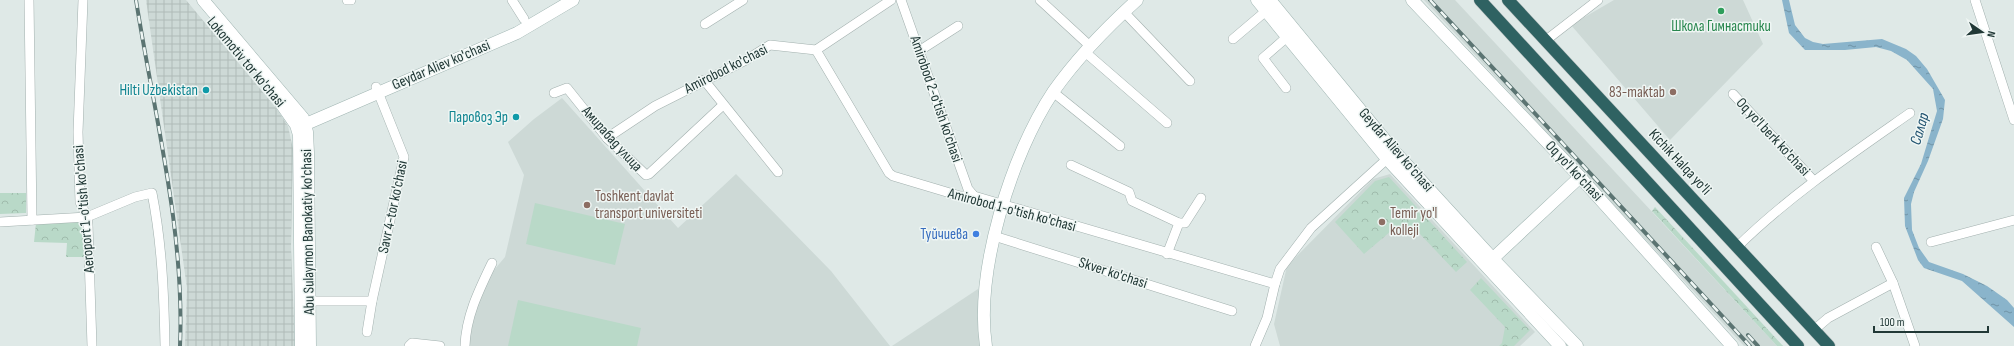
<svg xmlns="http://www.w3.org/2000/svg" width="2014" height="346" font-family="'Sofia Sans Condensed',sans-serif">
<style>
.built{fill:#cdd9d6}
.industrial{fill:url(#industrial-grid)}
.green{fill:#b9d9c8}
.forest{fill:url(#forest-crowns)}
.water{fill:url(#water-ripples)}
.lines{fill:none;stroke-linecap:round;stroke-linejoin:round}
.street-casing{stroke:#a2b0ae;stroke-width:10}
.secondary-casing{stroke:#9fb4b1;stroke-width:13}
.highway-casing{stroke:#bcc3c3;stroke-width:13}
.street{stroke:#fff;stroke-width:9}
.secondary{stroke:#fff;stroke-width:12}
.highway{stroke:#2f6262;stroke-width:12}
.rail-casing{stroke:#5b7472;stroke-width:4}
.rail{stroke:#eff6f4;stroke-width:2.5;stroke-dasharray:8;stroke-linecap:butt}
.leisure-dot{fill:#2e9e5b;stroke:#eff6f4;stroke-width:1.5}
.culture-dot{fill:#0f9aa8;stroke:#eff6f4;stroke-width:1.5}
.education-dot{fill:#8d6e63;stroke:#eff6f4;stroke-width:1.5}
.shop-dot{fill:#3f7fe0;stroke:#eff6f4;stroke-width:1.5}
.labels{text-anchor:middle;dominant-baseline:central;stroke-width:3;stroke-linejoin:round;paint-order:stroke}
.leisure-label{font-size:15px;fill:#27864d;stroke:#eff6f4}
.street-label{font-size:15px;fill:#213836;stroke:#eff6f4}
.culture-label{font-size:15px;fill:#0d838f;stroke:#eff6f4;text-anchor:end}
.education-label{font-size:15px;fill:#785e54;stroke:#eff6f4;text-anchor:start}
.shop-label{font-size:15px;fill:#366cbe;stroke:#eff6f4;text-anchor:end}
.water-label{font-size:16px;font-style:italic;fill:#20526f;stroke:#eff6f4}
</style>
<defs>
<pattern id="industrial-grid" width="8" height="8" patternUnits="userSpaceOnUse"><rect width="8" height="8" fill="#cdd9d6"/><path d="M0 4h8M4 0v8" fill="none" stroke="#b0bbb8"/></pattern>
<pattern id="forest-crowns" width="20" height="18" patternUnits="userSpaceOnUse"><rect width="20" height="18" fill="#b9d9c8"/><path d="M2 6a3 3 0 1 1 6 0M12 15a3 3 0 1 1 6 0" fill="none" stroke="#9fbbac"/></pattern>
<pattern id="water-ripples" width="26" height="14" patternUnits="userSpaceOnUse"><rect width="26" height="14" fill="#8ab4cb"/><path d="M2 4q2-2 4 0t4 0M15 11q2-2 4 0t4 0" fill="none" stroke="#7093a6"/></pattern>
</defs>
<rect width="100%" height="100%" fill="#dfe9e7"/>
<g class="built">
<path d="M1424,0h31l322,346h-33z"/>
<path d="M1614,0h129l20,44 -93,96 -99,-115z"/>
<path d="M562,98l116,130 58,-54 95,97 59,75h-421l-2,-8 17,-56 21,-25 19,-82 -16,-33 26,-23z"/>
<path d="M1390,174l145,158 -15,14h-240l-6,-22 13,-58 86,-87z"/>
<path d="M978,289l7,57h-93z"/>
</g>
<path class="industrial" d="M146,0h40l90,108 12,18 5,23 -2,98 4,99h-110l2,-58z"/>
<g class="green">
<path d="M535,203l90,21 -10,41 -89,-21z"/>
<path d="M518,300l123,28 -4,18h-129z"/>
</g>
<g class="forest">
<path d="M1389,177l78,85 -11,10 -36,-38 -29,-3 -27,23 -29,-32 40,-41z"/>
<path d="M0,193h26v20l-26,1z"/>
<path d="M1655,207l128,139h-6l-125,-135z"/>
<path d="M81,220l4,37h-19l1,-14 -33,-1 2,-19z"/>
<path d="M1481,278l49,52 -16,16h-15l3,-3 3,-16 -35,-37z"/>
</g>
<path class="water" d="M1782,0h7l6,25 10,13 8,4 10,2 59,-5 24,10 10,7 11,13 18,31 -2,19 -15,42 -14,31 -3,12 1,26 7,18 10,14 34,12 24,12 20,14 7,8v19l-52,-46 -38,-13 -6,-8 -13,-34 -1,-28 17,-34 16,-53 -4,-22 -26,-29 -16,-9 -15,-4 -31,3h-40l-16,-17z"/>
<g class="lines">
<g class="street-casing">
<g id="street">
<path d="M29,0l3,220"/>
<path d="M83,0l-5,132 2,70 7,15 1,8 4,121"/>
<path d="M347,0h4"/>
<path d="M512,0l12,19"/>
<path d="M901,0l67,189 6,7"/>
<path d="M1040,0l50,46"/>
<path d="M1975,0l39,120"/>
<path d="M1124,12l66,69"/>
<path d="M705,24l38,-24"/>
<path d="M1233,39l33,-28"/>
<path d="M1545,41l53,-41"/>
<path d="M816,50l73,123 4,3 67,20h14l301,88"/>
<path d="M919,51l39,-25"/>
<path d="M1085,52l82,71"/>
<path d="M704,80l74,92"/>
<path d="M1286,88l-23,-30 24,-21"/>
<path d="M1053,92l67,54"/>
<path d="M554,93l13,-5 40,50 39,37 3,-1 74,-69"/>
<path d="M1733,94l80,86"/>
<path d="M607,138l48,-32 91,-46 24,-15 46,5 75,-50"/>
<path d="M1071,165l58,27 3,9 47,22 -12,31"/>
<path d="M0,222l87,-5 48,-20 17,-4c10,51 12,101 13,153"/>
<path d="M1179,223h6l16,-25"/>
<path d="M994,236l238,75"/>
<path d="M1931,242l83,-22"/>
<path d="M1737,247c52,-51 113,-92 173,-134"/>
<path d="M1876,247l17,36 22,63"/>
<path d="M309,301h63"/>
<path d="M1814,330l14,-12 65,-35"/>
<path d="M367,332l5,-31 32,-144 -28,-70"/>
<path d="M409,346l3,-3 28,3"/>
<path d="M465,346c1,-30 14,-56 27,-83"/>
<path d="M1255,346l12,-28 8,-34 5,-15 31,-41 76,-69"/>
</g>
</g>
<g class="secondary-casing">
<g id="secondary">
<path d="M203,0l100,118 4,14 1,21 2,193"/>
<path d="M1257,0l130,159 173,187"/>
<path d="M1270,0l125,152 100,109 82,85"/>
<path d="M1412,0l168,177 152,169"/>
<path d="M282,105l14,20 3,10 2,211"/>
<path d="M298,124h8l211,-91 56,-33"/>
<path d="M1487,264l93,-87"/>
<path d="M986,346c-11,-75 25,-191 67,-254 24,-34 53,-64 84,-92"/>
</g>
</g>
<g class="highway-casing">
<g id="highway">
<path d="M1480,0l318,346"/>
<path d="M1508,0l321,346"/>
</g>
</g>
<use href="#street" class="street"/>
<use href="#secondary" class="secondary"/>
<use href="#highway" class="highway"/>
<g class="rail-casing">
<g id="rail">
<path d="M136,0c18,114 49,231 44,346"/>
<path d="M1430,0l320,346"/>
<path d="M1748,335l10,11"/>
</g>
</g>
<use href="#rail" class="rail"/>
</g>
<circle class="leisure-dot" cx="1721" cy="11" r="4"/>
<g class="culture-dot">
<circle cx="206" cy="90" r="4"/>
<circle cx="516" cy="117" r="4"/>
</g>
<g class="education-dot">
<circle cx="1673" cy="92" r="4"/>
<circle cx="587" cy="205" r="4"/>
<circle cx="1382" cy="222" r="4"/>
</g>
<circle class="shop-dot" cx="976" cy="234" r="4"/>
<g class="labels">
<g class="leisure-label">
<text x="1721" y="26">Школа Гимнастики</text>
</g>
<g class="street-label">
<text transform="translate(246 62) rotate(50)">Lokomotiv tor ko'chasi</text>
<text transform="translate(441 65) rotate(-23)">Geydar Aliev ko'chasi</text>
<text transform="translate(726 69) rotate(-27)">Amirobod ko'chasi</text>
<text transform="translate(936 99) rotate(71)">Amirobod 2-o'tish ko'chasi</text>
<text transform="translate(1773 137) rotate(47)">Oq yo'l berk ko'chasi</text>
<text transform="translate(612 139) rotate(48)">Амирабад улица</text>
<text transform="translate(1396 150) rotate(49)">Geydar Aliev ko'chasi</text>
<text transform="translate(1680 162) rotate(47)">Kichik Halqa yo'li</text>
<text transform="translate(1574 171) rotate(47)">Oq yo'l ko'chasi</text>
<text transform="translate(393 207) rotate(-78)">Savr 4-tor ko'chasi</text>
<text transform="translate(84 209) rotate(-95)">Aeroport 1-o'tish ko'chasi</text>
<text transform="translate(1012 210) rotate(15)">Amirobod 1-o'tish ko'chasi</text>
<text transform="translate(308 232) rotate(-91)">Abu Sulaymon Banokatiy ko'chasi</text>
<text transform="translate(1113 273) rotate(18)">Skver ko'chasi</text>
</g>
<g class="culture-label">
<text x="198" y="90">Hilti Uzbekistan</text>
<text x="508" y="117">Паровоз Эр</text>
</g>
<g class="education-label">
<text x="1665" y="92" text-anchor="end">83-maktab</text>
<text x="595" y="196">Toshkent davlat<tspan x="595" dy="17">transport universiteti</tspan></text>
<text x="1390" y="213">Temir yo'l<tspan x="1390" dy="17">kolleji</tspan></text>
</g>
<g class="shop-label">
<text x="968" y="234">Туйчиева</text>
</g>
<g class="water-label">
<text transform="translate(1920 129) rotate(-74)">Салар</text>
</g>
</g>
<g transform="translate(1982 32) rotate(103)" stroke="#eff6f4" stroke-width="3" paint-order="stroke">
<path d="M0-3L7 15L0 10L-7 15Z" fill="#213836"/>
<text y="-6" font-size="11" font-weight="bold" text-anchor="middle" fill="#213836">N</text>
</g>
<path d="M1874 326v6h114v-6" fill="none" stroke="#213836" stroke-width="2"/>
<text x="1880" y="326" font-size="12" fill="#213836" stroke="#eff6f4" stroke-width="3" paint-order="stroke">100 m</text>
</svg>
